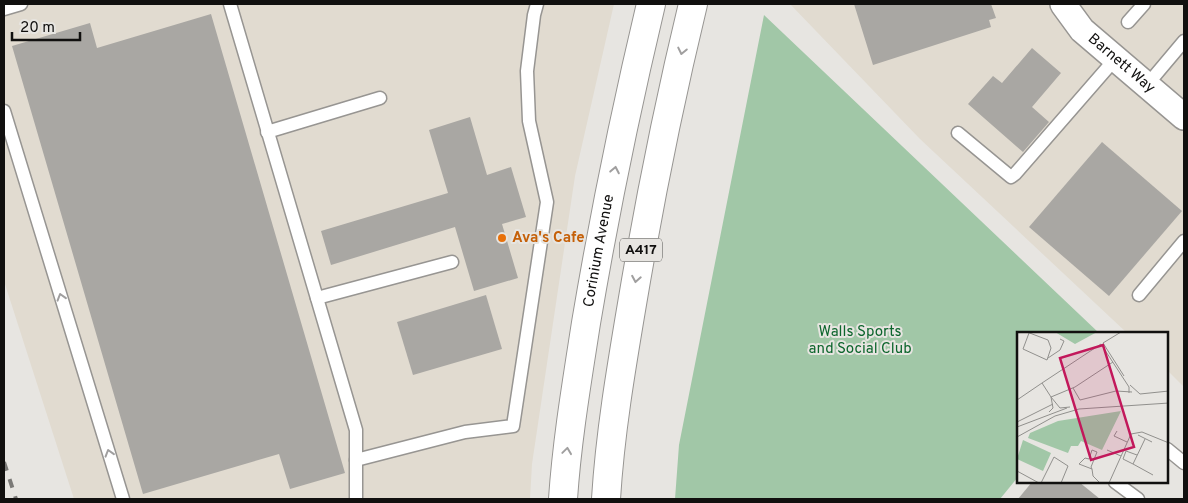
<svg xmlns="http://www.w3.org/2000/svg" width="1188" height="503" font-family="Overpass,sans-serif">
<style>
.built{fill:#e1dbd0}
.green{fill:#a1c7a7}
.building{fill:#a9a7a3}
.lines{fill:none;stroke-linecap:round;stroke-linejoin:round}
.service-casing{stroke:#979592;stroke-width:15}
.minor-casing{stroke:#979592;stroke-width:28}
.trunk-casing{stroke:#979592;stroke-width:30}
.service{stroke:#fff;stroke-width:12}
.minor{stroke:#fff;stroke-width:25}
.trunk{stroke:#fff;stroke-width:28}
.rail{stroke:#7b7a77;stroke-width:4;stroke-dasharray:9 9;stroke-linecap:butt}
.oneway{stroke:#a09f9f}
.food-dot{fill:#e8710a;stroke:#e7e5e1;stroke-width:2}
.labels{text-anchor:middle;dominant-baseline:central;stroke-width:4;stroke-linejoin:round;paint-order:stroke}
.shield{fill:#e7e5e1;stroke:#51504e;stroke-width:1}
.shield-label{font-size:14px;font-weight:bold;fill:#11100f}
.street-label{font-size:15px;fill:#11100f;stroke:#e7e5e1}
.food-label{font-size:15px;font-weight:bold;fill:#c56008;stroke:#e7e5e1;text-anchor:start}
.park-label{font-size:15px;fill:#0c652c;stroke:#e7e5e1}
.inset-road{fill:none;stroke:#91908d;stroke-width:1}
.view{fill:#c2185b;fill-opacity:0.15;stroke:#c2185b;stroke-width:2.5}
.inset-edge{fill:none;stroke:#11100f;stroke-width:2.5}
</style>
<rect width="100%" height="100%" fill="#e7e5e1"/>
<g class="built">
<path d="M4,4h610l-39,172 -43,288 -2,35h-456l-70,-218z"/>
<path d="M790,4h394v383l-17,-17v-37h-40l-207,-194z"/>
</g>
<path class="green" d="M764,15l335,318h-81v144l-18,22h-325l4,-54z"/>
<g class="building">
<path d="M854,4h137l5,14 -7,2 2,7 -118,38z"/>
<path d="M211,14l134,459 -55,16 -11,-35 -136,40 -131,-448 78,-23 7,25z"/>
<path d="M1032,48l29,25 -29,34 17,15 -26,30 -55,-48 25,-28 9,7z"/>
<path d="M470,117l17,58 24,-8 15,50 -24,7 16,54 -44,13 -19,-64 -124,38 -10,-34 127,-38 -19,-63z"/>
<path d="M1102,142l80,69 -73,85 -80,-69z"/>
<path d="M486,295l16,54 -89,26 -16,-53z"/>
<path d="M1032,482h47l21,17h-82z"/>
</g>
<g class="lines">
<g class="service-casing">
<g id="service">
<path d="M230,4l126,426v69"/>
<path d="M4,9l17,-5"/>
<path d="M1128,22l16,-18"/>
<path d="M1147,85l37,-44"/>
<path d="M4,111l119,388"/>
<path d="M267,132l113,-34"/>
<path d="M958,133l53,44 4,-3 101,-116"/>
<path d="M1139,295l45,-54"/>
<path d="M317,298l135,-36"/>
<path d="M1167,449l17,14"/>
<path d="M356,460l109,-28 48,-6 34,-224 -18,-81 -2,-50 7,-56 3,-11"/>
<path d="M1115,482l23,17"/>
</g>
</g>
<g class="minor-casing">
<g id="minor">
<path id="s1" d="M1063,4l19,26 102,87"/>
</g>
</g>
<g class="trunk-casing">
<g id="trunk">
<path id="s2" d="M563,499c4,-59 14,-118 23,-176 18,-107 40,-214 65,-319"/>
<path d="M606,499c4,-65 15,-130 26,-195 17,-101 37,-201 61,-300"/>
</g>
</g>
<use href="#service" class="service"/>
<use href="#minor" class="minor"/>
<use href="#trunk" class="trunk"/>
<path class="rail" d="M4,462l12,37"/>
</g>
<defs><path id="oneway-chevron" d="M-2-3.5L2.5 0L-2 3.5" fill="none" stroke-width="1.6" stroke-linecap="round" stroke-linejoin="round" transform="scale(1.25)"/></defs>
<g class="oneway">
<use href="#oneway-chevron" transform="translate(682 51) rotate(102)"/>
<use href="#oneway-chevron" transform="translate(615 170) rotate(-79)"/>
<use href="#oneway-chevron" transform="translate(636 279) rotate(100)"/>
<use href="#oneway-chevron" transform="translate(61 297) rotate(-107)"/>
<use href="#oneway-chevron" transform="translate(567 451) rotate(-82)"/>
<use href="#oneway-chevron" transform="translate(109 453) rotate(-107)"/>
</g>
<circle class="food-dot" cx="502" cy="238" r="5"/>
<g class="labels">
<rect class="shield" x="620" y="238.5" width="42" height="23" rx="4"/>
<g class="shield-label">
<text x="641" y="250">A417</text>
</g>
<g class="street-label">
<text stroke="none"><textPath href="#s1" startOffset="84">Barnett Way</textPath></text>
<text stroke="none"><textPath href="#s2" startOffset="251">Corinium Avenue</textPath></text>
</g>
<g class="food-label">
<text x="512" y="238">Ava's Cafe</text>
</g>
<g class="park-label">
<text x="860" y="332">Walls Sports<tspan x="860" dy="17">and Social Club</tspan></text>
</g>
</g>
<g transform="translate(1017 332)">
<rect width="151" height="151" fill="#e7e5e1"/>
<path d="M38,0h42l-22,12zM104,79l-19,39 -21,-9 -3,5h-7l-3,7 -40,-15 2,-5 28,-12zM6,108l28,13 -8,18 -26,-12z" fill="#a1c7a7"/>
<path class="inset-road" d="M10,0l21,8 3,8 -4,12 -24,-11 6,-16M104,0l-18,11 21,33M31,26l12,-8 4,-9 -4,-2M96,30l-38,25 -24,10 -9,-14 59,-39 28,43v6M113,53l10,9 29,-3M56,56l7,12 36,-9 16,1M34,65l9,11 10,-1M0,68l25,-17M32,80l4,-4 -2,-11M0,90l36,-18M0,95l50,-19M100,99l-3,5 13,6M121,103l14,7M0,105l38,-21 24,-7 90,-6M90,118l14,6M120,123l-11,-4 -3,8 10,5 12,-25M116,132l20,11M75,137l-13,-5 6,-6 4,1 3,-9 5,2 -6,15 1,2 1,7 7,7M0,139l22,12M24,151l13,-26 14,9 -7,17M92,151l22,-49 11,-2 27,11"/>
<path class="view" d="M86,13l31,102 -43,13 -31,-102z"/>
<rect width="151" height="151" class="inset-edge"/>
</g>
<rect width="1188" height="503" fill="none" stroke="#11100f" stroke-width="10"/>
<path d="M12 32v8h68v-8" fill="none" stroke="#11100f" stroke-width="2.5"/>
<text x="20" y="32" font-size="15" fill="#11100f" stroke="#e7e5e1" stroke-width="4" paint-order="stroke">20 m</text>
</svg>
